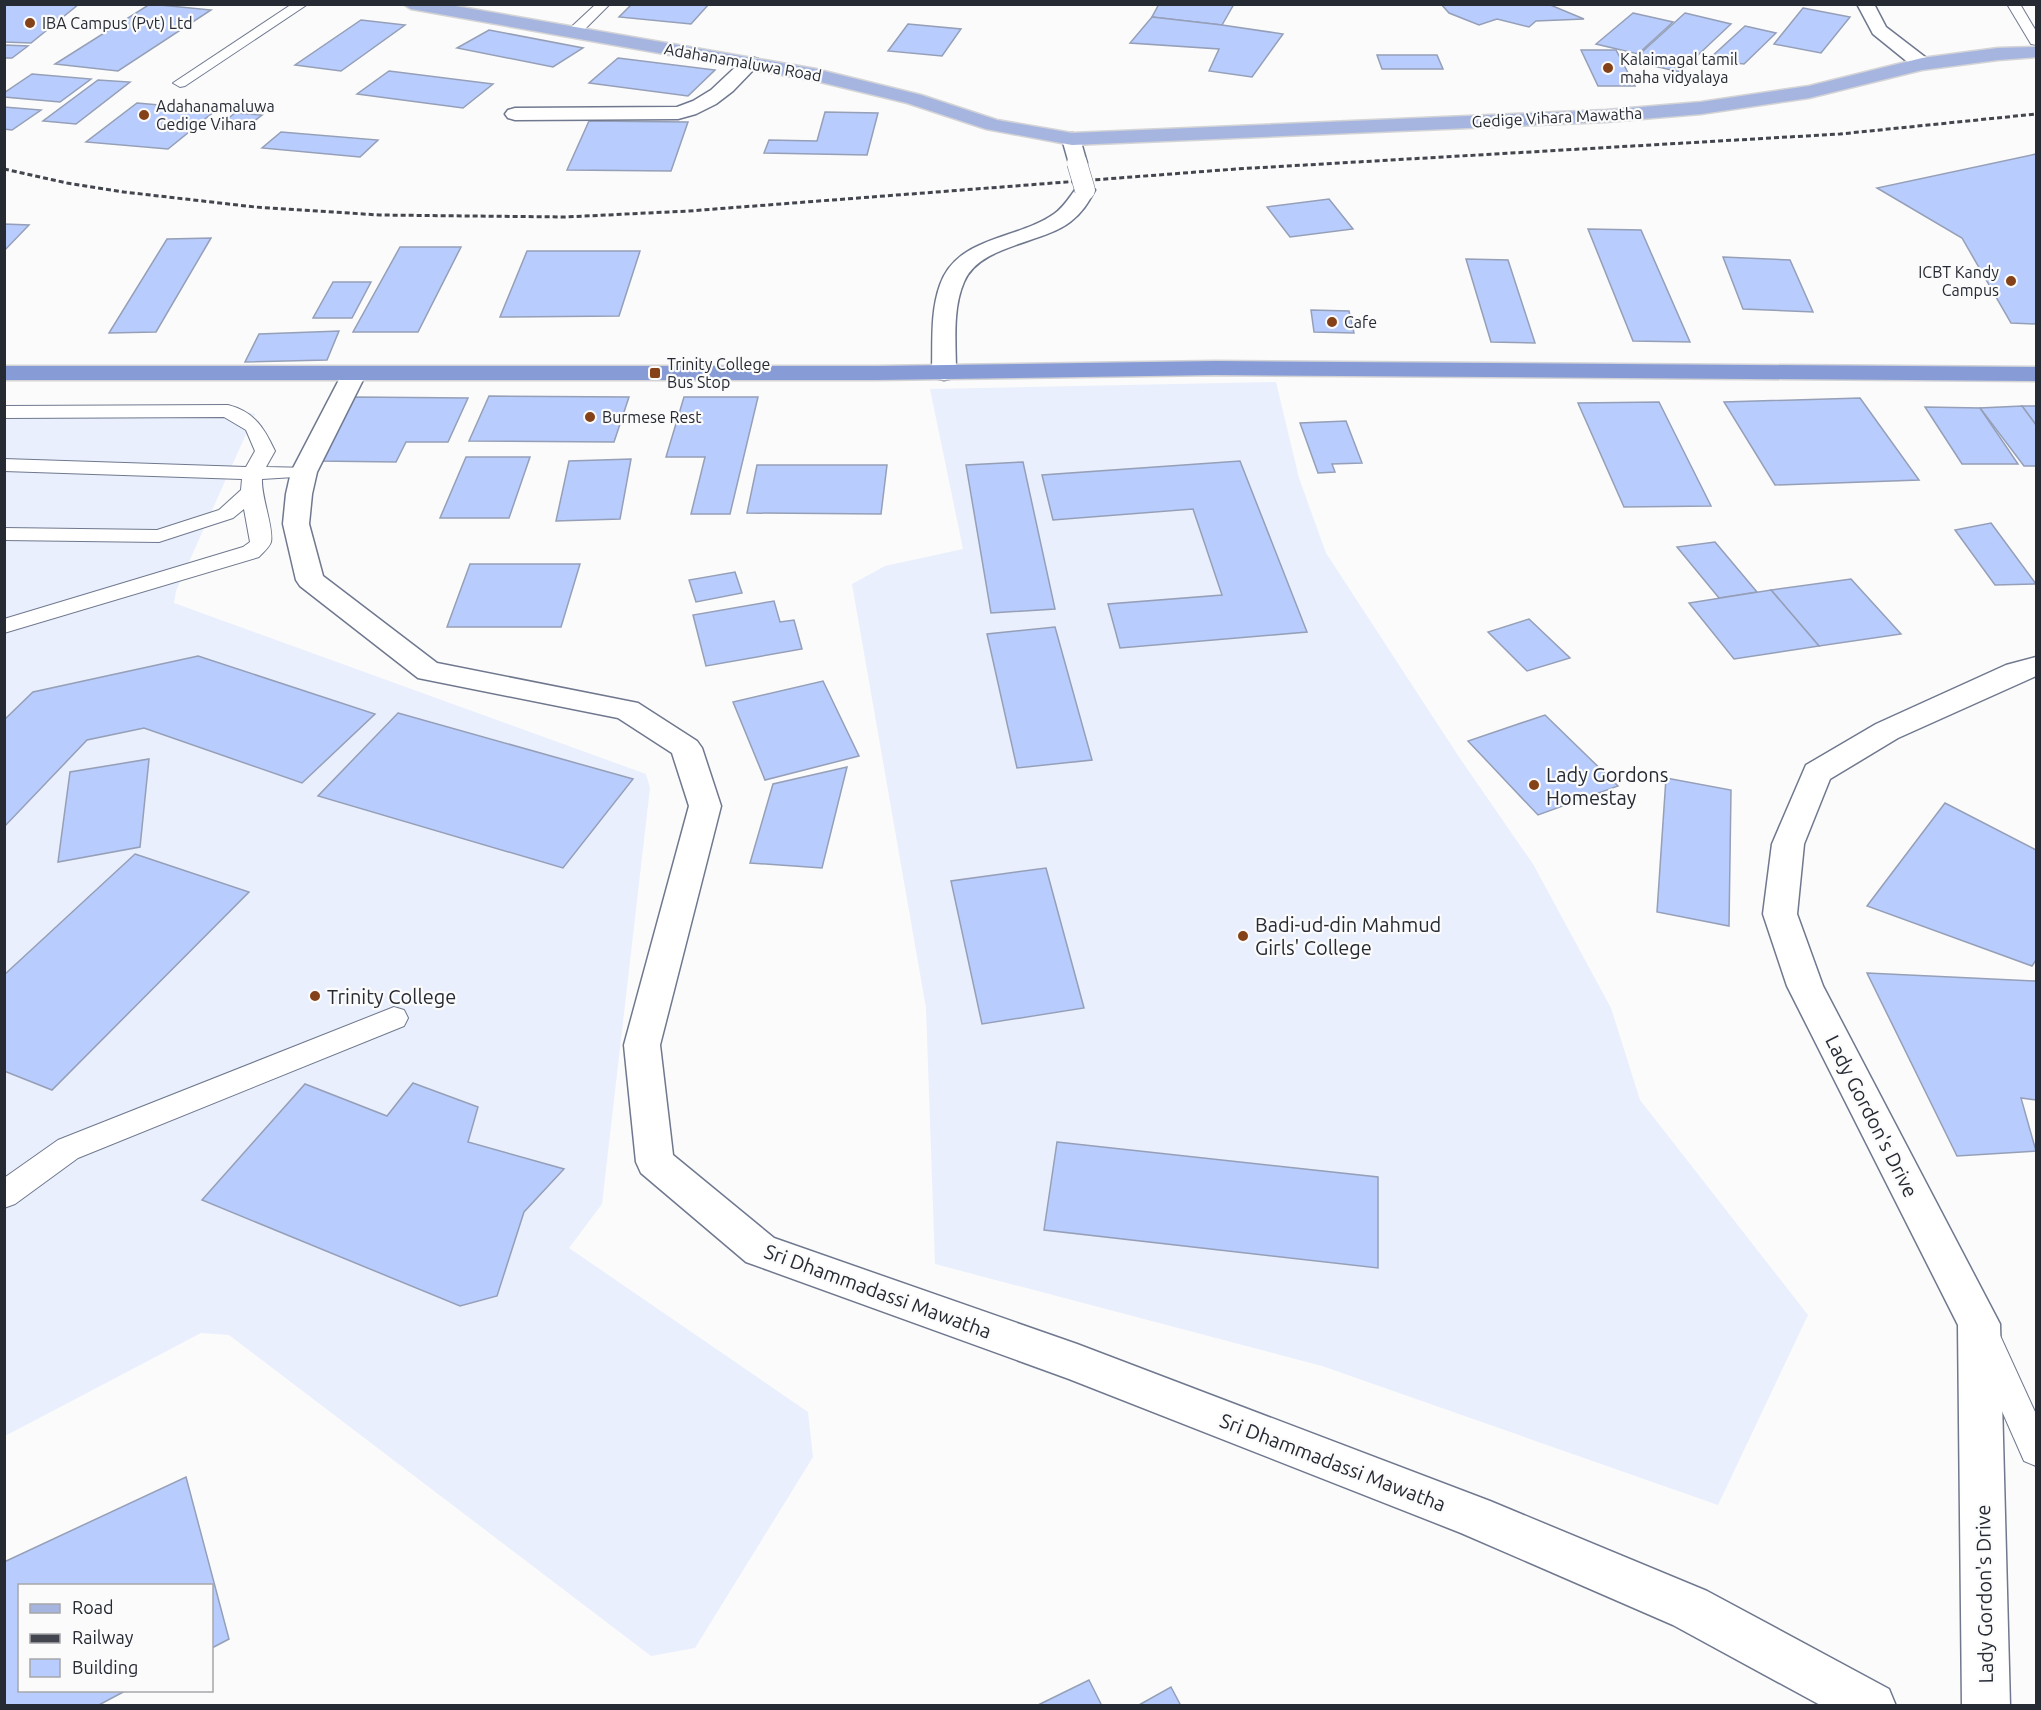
<svg xmlns="http://www.w3.org/2000/svg" width="2041" height="1710" font-family="Ubuntu,sans-serif">
<style>
.built{fill:#e9effc}
.building{fill:#b8ccfd;stroke:#959fb7;stroke-width:1.5}
.lines{fill:none;stroke-linecap:round;stroke-linejoin:round}
.service-casing{stroke:#6f788e;stroke-width:2}
.minor-casing{stroke:#6f788e;stroke-width:3}
.tertiary-casing{stroke:#6f788e;stroke-width:3}
.primary-casing{stroke:#d4d4d6;stroke-width:3}
.trunk-casing{stroke:#d4d4d6;stroke-width:3}
.service{fill:#fff;fill-rule:evenodd}
.minor{fill:#fff;fill-rule:evenodd}
.tertiary{fill:#fff;fill-rule:evenodd}
.primary{fill:#a5b5e0;fill-rule:evenodd}
.trunk{fill:#879cd6;fill-rule:evenodd}
.rail{stroke:#43464e;stroke-width:3;stroke-dasharray:5 3;stroke-linecap:butt}
.tertiary-bridge-casing{stroke:#6f788e;stroke-width:21;stroke-linecap:butt}
.tertiary-bridge{stroke:#fff;stroke-width:20}
.poi-dot{fill:#854117;stroke:#fbfbfb;stroke-width:2}
.labels{text-anchor:middle;dominant-baseline:central;stroke-width:4.5;stroke-linejoin:round;paint-order:stroke}
.far-poi-label{font-size:16px;fill:#262a33;stroke:#fbfbfb;text-anchor:start}
.far-street-label{font-size:16px;fill:#262a33;stroke:#fbfbfb}
.poi-label{font-size:20px;fill:#262a33;stroke:#fbfbfb;text-anchor:start}
.street-label{font-size:20px;fill:#262a33;stroke:#fbfbfb}
</style>
<rect width="100%" height="100%" fill="#fbfbfb"/>
<g class="built">
<path d="M1276,382l23,96 27,75 133,204 74,107 78,144 29,92 168,215 -90,190 -396,-139 -387,-102 -9,-256 -74,-424 33,-18 78,-17 -33,-160z"/>
<path d="M243,411l12,3 -79,177 -2,12 472,171 4,14 -48,416 -33,44 239,164 5,45 -118,191 -44,8 -422,-321 -28,-2 -196,103v-1024z"/>
</g>
<g class="building">
<path d="M4,4h75l-48,39 -27,-1z"/>
<path d="M150,4l61,6 -93,61 -63,-7z"/>
<path d="M632,4h77l-18,20 -72,-7z"/>
<path d="M1159,4h75l-12,21 -70,-8z"/>
<path d="M1441,4h107l36,15 -48,2 -7,6 -32,-8 -18,6 -30,-12z"/>
<path d="M1803,8l47,9 -29,36 -47,-9z"/>
<path d="M1633,13l40,9 -35,32 -42,-10z"/>
<path d="M1685,13l46,11 -51,48 -48,-11z"/>
<path d="M1152,17l70,8 61,9 -31,43 -43,-6 10,-22 -89,-6z"/>
<path d="M361,20l44,5 -64,46 -46,-6z"/>
<path d="M908,24l53,5 -19,27 -54,-5z"/>
<path d="M1745,26l31,7 -32,31 -36,-4z"/>
<path d="M489,30l94,18 -30,19 -96,-19z"/>
<path d="M4,45l24,1 -16,12h-8z"/>
<path d="M1581,50h35l19,36h-37z"/>
<path d="M1377,55h60l6,14h-61z"/>
<path d="M618,58l97,12 -27,26 -99,-13z"/>
<path d="M389,71l104,13 -30,24 -106,-14z"/>
<path d="M32,74l59,5 -31,23 -56,-5v-4z"/>
<path d="M98,80l32,2 -54,42 -33,-3z"/>
<path d="M137,103l79,7 -48,39 -82,-7z"/>
<path d="M4,107l37,3 -29,20 -8,-1z"/>
<path d="M825,112l53,1 -11,42 -103,-2 5,-13 48,1z"/>
<path d="M235,113l27,2 -19,15 -27,-2z"/>
<path d="M589,121l99,1 -17,49 -104,-1z"/>
<path d="M281,132l97,8 -18,17 -98,-9z"/>
<path d="M2036,154v170l-25,-1 -49,-85 -85,-50z"/>
<path d="M1329,199l24,30 -63,8 -23,-30z"/>
<path d="M4,224l25,1 -25,26z"/>
<path d="M1588,229l53,1 49,112 -57,-1z"/>
<path d="M211,238l-55,94 -47,1 58,-94z"/>
<path d="M400,247h61l-43,85h-65z"/>
<path d="M527,251h113l-21,65 -119,1z"/>
<path d="M1723,257l67,3 23,52 -70,-3z"/>
<path d="M1466,259l42,1 27,83 -44,-1z"/>
<path d="M333,282h38l-19,36h-39z"/>
<path d="M1311,310l38,1 5,22 -40,-1z"/>
<path d="M339,331l-12,29 -82,2 14,-28z"/>
<path d="M489,396l140,1 -15,45 -145,-1z"/>
<path d="M353,397l115,1 -20,44h-42l-10,20 -78,-1z"/>
<path d="M684,397h74l-28,117h-39l14,-57h-39z"/>
<path d="M1860,398l59,82 -144,5 -51,-83z"/>
<path d="M1659,402l52,104 -87,1 -46,-104z"/>
<path d="M2022,406h14v19z"/>
<path d="M2022,406l14,19v41h-12l-44,-58z"/>
<path d="M1925,407l55,1 38,56h-56z"/>
<path d="M1346,421l16,42 -30,1 3,8 -17,1 -18,-50z"/>
<path d="M466,457h64l-21,61h-69z"/>
<path d="M631,459l-11,60 -64,2 13,-60z"/>
<path d="M1240,461l67,171 -187,16 -12,-44 114,-9 -29,-86 -140,11 -11,-45z"/>
<path d="M1023,462l32,147 -64,4 -25,-148z"/>
<path d="M757,465h130l-6,49 -134,-1z"/>
<path d="M1991,523l45,61 -41,1 -40,-55z"/>
<path d="M1715,542l42,50 -38,6 -42,-51z"/>
<path d="M470,564h110l-19,63h-114z"/>
<path d="M735,572l7,21 -46,9 -7,-22z"/>
<path d="M1851,579l50,55 -82,12 -48,-56z"/>
<path d="M1771,590l48,56 -85,13 -45,-56z"/>
<path d="M774,601l6,21 14,-2 8,29 -96,17 -13,-51z"/>
<path d="M1529,619l41,39 -43,13 -39,-39z"/>
<path d="M1055,627l37,133 -75,8 -30,-134z"/>
<path d="M198,656l177,58 -73,69 -158,-55 -57,12 -83,87v-107l29,-28z"/>
<path d="M823,681l36,75 -94,24 -32,-78z"/>
<path d="M398,713l235,66 -70,89 -245,-72z"/>
<path d="M1545,715l73,71 -80,29 -70,-74z"/>
<path d="M149,759l-9,88 -82,15 12,-90z"/>
<path d="M847,767l-25,101 -72,-5 23,-79z"/>
<path d="M1666,778l65,12 -2,136 -72,-14z"/>
<path d="M1945,803l91,47v110l-4,6 -165,-60z"/>
<path d="M135,854l114,38 -197,198 -48,-19v-96z"/>
<path d="M1046,868l38,140 -102,16 -31,-143z"/>
<path d="M1867,973l169,8v119l-15,-2 15,53 -79,5z"/>
<path d="M413,1083l65,24 -10,35 96,27 -40,43 -27,84 -37,10 -258,-106 103,-116 82,32z"/>
<path d="M1057,1142l321,35v91l-334,-38z"/>
<path d="M186,1477l43,162 -17,9v-62h-192v104h107l-30,16h-93v-144z"/>
<path d="M1089,1680l13,26h-66z"/>
<path d="M1171,1687l10,19h-44z"/>
</g>
<g class="lines">
<g class="service-casing">
<g id="service">
<path d="M292,4h16l-123,82 -5,1 -7,-4z"/>
<path d="M596,4h14l-32,32h-10l-2,-3 2,-3z"/>
<path d="M2007,4h13l16,27v14l-5,-1z"/>
<path d="M228,405c27,7 36,23 47,46l-9,16 45,1 3,4 -3,4 -49,3c-1,18 12,49 9,63 -2,6 -8,10 -12,15l-255,76v-14l239,-72 7,-5 -6,-33 -11,9 -74,24 -155,-2v-12l153,2 62,-20 22,-20 1,-11 -238,-8v-12l242,8 9,-16 -9,-21 -22,-13 -220,1v-12z"/>
<path d="M394,1007l10,3 4,8 -4,8 -326,132 -63,46 -11,4v-30l54,-38z"/>
<path d="M1987,1326l11,5 38,83v52l-12,-5 -53,-120 5,-10z"/>
</g>
</g>
<g class="minor-casing">
<g id="minor">
<path d="M1857,4h17l12,23 43,33 2,4 -2,4h-14l-42,-34z"/>
<path d="M751,57l7,2 2,4 -27,28 -17,13 -20,10 -18,5 -163,1 -7,-2 -3,-4 3,-4 7,-2 162,-1 16,-6 18,-11 33,-31z"/>
<path d="M354,367l9,2 3,5 -49,98 -5,22 -3,30 14,52 114,87 201,40 59,38 5,7 19,58 -61,239 13,110 101,83 303,106 413,157 217,90 182,98 7,17h-74l-149,-81 -212,-92 -392,-154 -323,-117 -105,-89 -5,-11 -12,-117 65,-239 -17,-53 -54,-35 -200,-40 -118,-92 -4,-6 -13,-56 3,-30 5,-22 51,-98 3,-5z"/>
<path d="M2036,657v19l-138,62 -68,41 -26,65 -7,70 26,72 177,338 10,382h-48l-4,-381 -171,-339 -24,-72 9,-70 34,-79 70,-41 130,-59z"/>
</g>
</g>
<g class="tertiary-casing">
<g id="tertiary">
<path d="M1072,133l7,2 8,28 -3,4h-14l-8,-28 3,-4z"/>
<path d="M1085,184l7,2 3,4c-7,13 -13,23 -25,32 -29,22 -91,23 -106,60 -12,27 -8,62 -8,91l-3,5 -9,2 -9,-2 -3,-5c1,-29 -2,-60 8,-88 17,-49 77,-45 114,-71 11,-8 16,-18 24,-28z"/>
</g>
</g>
<g class="primary-casing">
<path id="primary" d="M403,4h41l372,65 105,26 76,25 75,13 534,-23 95,-8 108,-16 113,-28 76,-10 38,-1v10l-38,3 -76,10 -113,28 -108,16 -95,8 -534,23 -86,-16 -79,-26 -91,-22 -405,-72z"/>
</g>
<g class="trunk-casing">
<path id="trunk" d="M1215,361l821,6v14l-821,-6 -338,5h-873v-14h873z"/>
</g>
<use href="#service" class="service"/>
<use href="#minor" class="minor"/>
<use href="#tertiary" class="tertiary"/>
<use href="#primary" class="primary"/>
<use href="#trunk" class="trunk"/>
<path class="rail" d="M4,169l63,14 57,9 131,15 124,8 186,2 124,-6 547,-42 604,-35 196,-20"/>
<g class="tertiary-bridge-casing">
<path id="tertiary-bridge" d="M1077,163l8,27"/>
</g>
<use href="#tertiary-bridge" class="tertiary-bridge"/>
</g>
<g class="poi-dot">
<circle cx="30" cy="23" r="6"/>
<circle cx="1608" cy="68" r="6"/>
<circle cx="144" cy="115" r="6"/>
<circle cx="2011" cy="281" r="6"/>
<circle cx="1332" cy="322" r="6"/>
<rect x="649" y="367" width="12" height="12" rx="3"/>
<circle cx="590" cy="417" r="6"/>
<circle cx="1534" cy="785" r="6"/>
<circle cx="1243" cy="936" r="6"/>
<circle cx="315" cy="996" r="6"/>
</g>
<g class="labels">
<g class="far-poi-label">
<text x="42" y="23">IBA Campus (Pvt) Ltd</text>
<text x="1620" y="59">Kalaimagal tamil<tspan x="1620" dy="18">maha vidyalaya</tspan></text>
<text x="156" y="106">Adahanamaluwa<tspan x="156" dy="18">Gedige Vihara</tspan></text>
<text x="1999" y="272" text-anchor="end">ICBT Kandy<tspan x="1999" dy="18">Campus</tspan></text>
<text x="1344" y="322">Cafe</text>
<text x="667" y="364">Trinity College<tspan x="667" dy="18">Bus Stop</tspan></text>
<text x="602" y="417">Burmese Rest</text>
</g>
<g class="far-street-label">
<text transform="translate(743 62) rotate(10)">Adahanamaluwa Road</text>
<text transform="translate(1557 117) rotate(-3)">Gedige Vihara Mawatha</text>
</g>
<g class="poi-label">
<text x="1546" y="774">Lady Gordons<tspan x="1546" dy="23">Homestay</tspan></text>
<text x="1255" y="924">Badi-ud-din Mahmud<tspan x="1255" dy="23">Girls' College</tspan></text>
<text x="327" y="996">Trinity College</text>
</g>
<g class="street-label">
<text transform="translate(1872 1116) rotate(63)">Lady Gordon's Drive</text>
<text transform="translate(878 1291) rotate(20)">Sri Dhammadassi Mawatha</text>
<text transform="translate(1333 1462) rotate(21)">Sri Dhammadassi Mawatha</text>
<text transform="translate(1984 1594) rotate(-91)">Lady Gordon's Drive</text>
</g>
</g>
<rect width="2041" height="1710" fill="none" stroke="#262a33" stroke-width="12"/>
<rect x="18" y="1584" width="195" height="108" fill="#fbfbfb" stroke="#a6a7ab" stroke-width="1.5"/>
<rect x="30" y="1604" width="30" height="9" fill="#a5b5e0" stroke="#a6a7ab" stroke-width="1.5"/>
<text x="72" y="1614" font-size="18" fill="#262a33">Road</text>
<rect x="30" y="1634" width="30" height="9" fill="#43464e" stroke="#a6a7ab" stroke-width="1.5"/>
<text x="72" y="1644" font-size="18" fill="#262a33">Railway</text>
<rect x="30" y="1659" width="30" height="18" fill="#b8ccfd" stroke="#a6a7ab" stroke-width="1.5"/>
<text x="72" y="1674" font-size="18" fill="#262a33">Building</text>
</svg>
